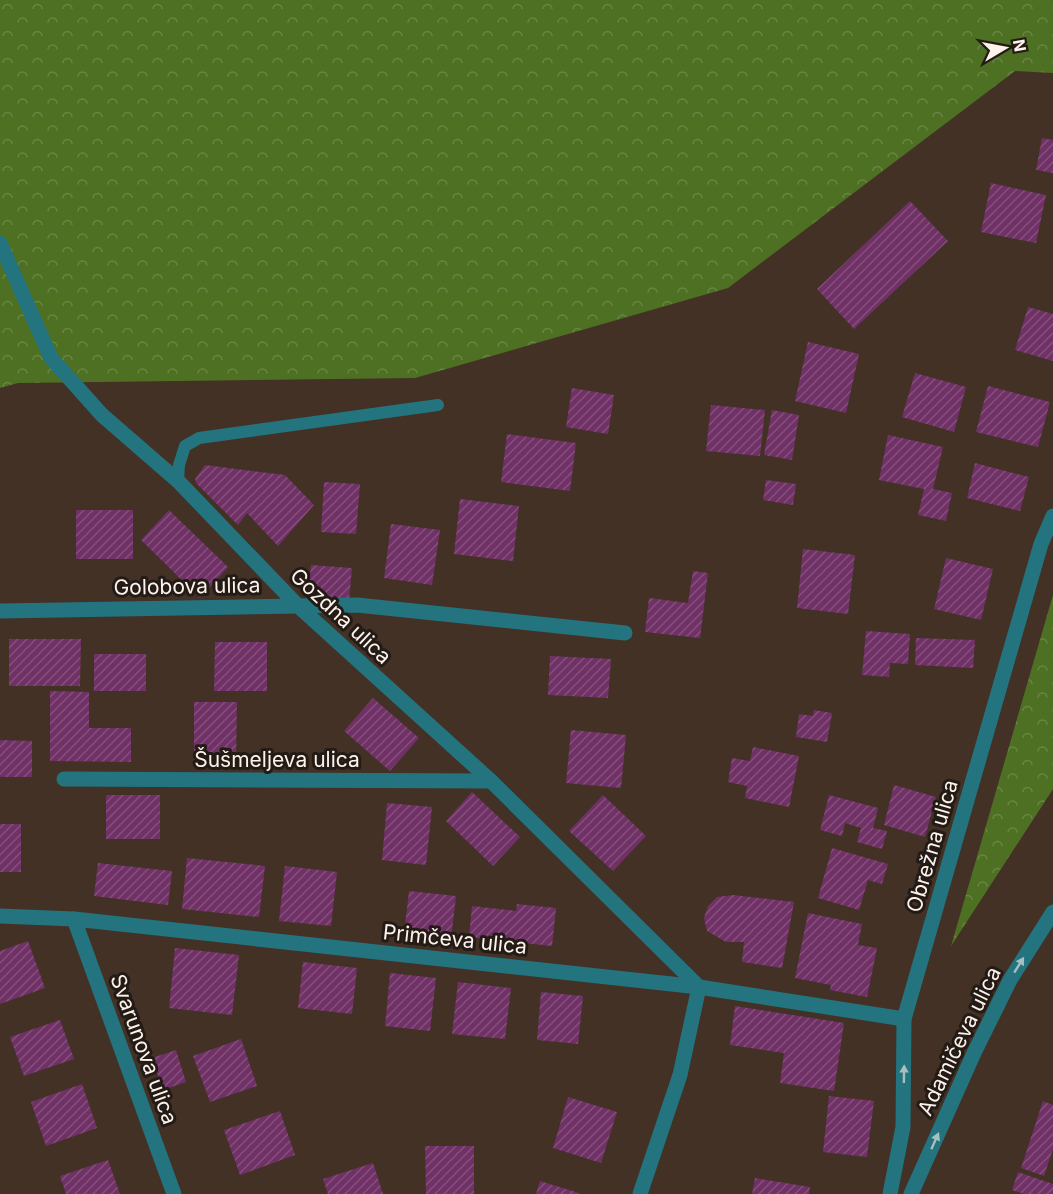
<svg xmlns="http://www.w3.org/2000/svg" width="1053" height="1194" font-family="Inter,sans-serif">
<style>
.forest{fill:url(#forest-crowns)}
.building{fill:url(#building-hatch)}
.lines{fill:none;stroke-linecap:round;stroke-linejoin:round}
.service{stroke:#23747f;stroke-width:12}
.minor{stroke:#23747f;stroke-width:15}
.oneway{fill:#a6c0c0}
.labels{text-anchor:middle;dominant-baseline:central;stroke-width:6;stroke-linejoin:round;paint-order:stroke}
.street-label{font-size:21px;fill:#fef2eb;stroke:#231b16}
</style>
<defs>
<pattern id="forest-crowns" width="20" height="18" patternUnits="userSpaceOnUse" patternTransform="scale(1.5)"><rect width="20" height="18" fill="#4e7023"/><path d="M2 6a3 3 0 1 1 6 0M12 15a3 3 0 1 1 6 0" fill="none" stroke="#698543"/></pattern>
<pattern id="building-hatch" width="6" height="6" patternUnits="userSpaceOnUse" patternTransform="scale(1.5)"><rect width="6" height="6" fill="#6f3166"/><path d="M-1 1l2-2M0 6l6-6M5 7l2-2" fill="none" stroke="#854f7c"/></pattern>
</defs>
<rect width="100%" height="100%" fill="#433125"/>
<g class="forest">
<path d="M0,0h1053v73l-38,-2 -287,217 -313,90 -397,5 -18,5z"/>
<path d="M1053,595v194l-102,157z"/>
</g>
<g class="building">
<path d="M1042,138l11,2v33l-17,-3z"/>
<path d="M991,183l55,12 -10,48 -55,-11z"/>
<path d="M910,201l38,40 -94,88 -37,-40z"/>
<path d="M1028,307l25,7v47l-38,-11z"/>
<path d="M808,342l51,12 -13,59 -51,-12z"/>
<path d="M915,373l51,14 -12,45 -52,-15z"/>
<path d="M988,386l62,16 -12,45 -62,-15z"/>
<path d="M572,388l42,7 -6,39 -42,-7z"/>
<path d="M711,405l54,5 -5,46 -54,-5z"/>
<path d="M772,410l27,5 -7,45 -28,-5z"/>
<path d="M507,434l69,9 -6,48 -69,-9z"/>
<path d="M888,435l55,12 -10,42 19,4 -6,28 -28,-6 6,-26 -45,-9z"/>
<path d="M975,463l54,14 -9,34 -53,-13z"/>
<path d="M205,465l80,10 29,30 -36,41 -31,-33 -9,12 -42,-42 -1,-4z"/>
<path d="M766,480l30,4 -3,21 -30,-5z"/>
<path d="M324,482l36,2 -4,50 -35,-2z"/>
<path d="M460,499l59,7 -6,55 -59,-7z"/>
<rect x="76" y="510" width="57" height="49"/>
<path d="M169,510l59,57 -28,31 -59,-58z"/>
<path d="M391,524l49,6 -8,55 -48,-7z"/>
<path d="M803,549l52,6 -7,59 -51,-6z"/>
<path d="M946,558l47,11 -12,51 -47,-11z"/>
<path d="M311,565l41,3 -3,32 -41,-4z"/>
<path d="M693,571l15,2 -8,65 -55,-6 4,-34 39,5z"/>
<path d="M866,631l44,3 -2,30 -18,-1 -1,14 -27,-2z"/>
<path d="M916,638l59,2 -2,28 -58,-3z"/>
<path d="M9,639h72l-1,47h-71z"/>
<path d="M215,642h52v49h-53z"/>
<rect x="94" y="654" width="52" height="37"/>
<path d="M550,656l61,3 -3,39 -60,-3z"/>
<path d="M50,691l39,1v36h42v34l-81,-1z"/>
<path d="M373,698l46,40 -29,33 -46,-40z"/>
<path d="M194,702h43l-1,60h-42z"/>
<path d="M814,710l18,3 -5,29 -31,-5 3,-23 14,2z"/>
<path d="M571,730l55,5 -5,53 -55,-5z"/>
<path d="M0,740l32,1v36h-32z"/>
<path d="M753,747l46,9 -10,51 -44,-9 2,-12 -19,-4 4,-24 18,3z"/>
<path d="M894,785l42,12 -11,40 -41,-12z"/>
<path d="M472,792l48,45 -27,29 -47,-45z"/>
<rect x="106" y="795" width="54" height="44"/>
<path d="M603,795l43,41 -33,35 -44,-40z"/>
<path d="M829,795l49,13 -5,20 14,3 -5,18 -25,-7 4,-14 -16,-5 -3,13 -22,-6z"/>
<path d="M387,803l45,4 -6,58 -44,-5z"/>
<rect x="0" y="824" width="21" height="48"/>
<path d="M832,848l56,16 -6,20 -14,-4 -9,30 -41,-12z"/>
<path d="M187,858l78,8 -6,51 -77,-8z"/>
<path d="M98,863l74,8 -4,34 -74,-9z"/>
<path d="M285,866l52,6 -6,54 -52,-5z"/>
<path d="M409,891l47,5 -5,43 -47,-5z"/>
<path d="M733,895l61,7 -12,66 -40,-6 2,-20h-18l-19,-11 -3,-13 4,-12 9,-9z"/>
<path d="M517,904l39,4 -4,38 -83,-9 3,-31 44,5z"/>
<path d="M808,913l54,11 -4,21 19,3 -10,49 -37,-7 1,-5 -36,-7z"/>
<path d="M28,941l17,47 -45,16v-53z"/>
<path d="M175,948l64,7 -7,60 -63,-7z"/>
<path d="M303,962l54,6 -5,46 -54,-6z"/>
<path d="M390,973l46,5 -6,53 -45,-5z"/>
<path d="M458,982l53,6 -6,51 -53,-5z"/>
<path d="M541,992l42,4 -5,48 -41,-4z"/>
<path d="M735,1006l109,17 -10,68 -54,-8 4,-30 -54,-8z"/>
<path d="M60,1020l14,39 -50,17 -14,-39z"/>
<path d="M241,1039l16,47 -47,16 -17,-46z"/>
<path d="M176,1050l10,32 -23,8 -11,-32z"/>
<path d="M82,1084l15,44 -51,18 -15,-44z"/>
<path d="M829,1096l45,5 -7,56 -44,-5z"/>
<path d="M568,1097l49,15 -16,51 -48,-15z"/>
<path d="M1043,1101l10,4v44l-9,27 -23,-8z"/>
<path d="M280,1111l15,44 -55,20 -16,-45z"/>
<path d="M425,1146h49v48h-48z"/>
<path d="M108,1160l12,34h-54l-6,-18z"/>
<path d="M373,1163l10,31h-55l-5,-15z"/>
<path d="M1018,1172l35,12v10h-29l-12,-4z"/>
<path d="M755,1178l55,9 -1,7h-57z"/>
<path d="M540,1181l39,12v1h-43z"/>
</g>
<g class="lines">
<path class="service" d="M178,481l1,-16 6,-19 14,-8 239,-33"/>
<g class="minor">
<path d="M0,243l51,115 51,57 76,66 119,124 194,176 208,206 -19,88 -40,119"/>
<path d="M0,611l357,-6 268,28"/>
<path d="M64,779l427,2"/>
<path d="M0,916l74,3 625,68 205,32"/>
<path d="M74,919l100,275"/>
<path d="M890,1194l13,-67 1,-108 137,-475 12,-28"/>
<path d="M911,1194l63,-141 36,-73 43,-68"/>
</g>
</g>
<defs><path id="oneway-solid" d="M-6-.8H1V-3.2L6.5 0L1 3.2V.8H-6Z" transform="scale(1.5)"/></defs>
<g class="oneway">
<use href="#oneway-solid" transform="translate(1019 965) rotate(-58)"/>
<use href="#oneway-solid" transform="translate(904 1074) rotate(-89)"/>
<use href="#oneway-solid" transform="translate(935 1141) rotate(-66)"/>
</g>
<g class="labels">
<g class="street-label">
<text transform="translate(187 586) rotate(-1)">Golobova ulica</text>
<text transform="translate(341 616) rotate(43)">Gozdna ulica</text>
<text x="277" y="759">Šušmeljeva ulica</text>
<text transform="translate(932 846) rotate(-74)">Obrežna ulica</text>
<text transform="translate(455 939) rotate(6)">Primčeva ulica</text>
<text transform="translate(959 1041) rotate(-64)">Adamičeva ulica</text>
<text transform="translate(144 1049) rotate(70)">Svarunova ulica</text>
</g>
</g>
<g transform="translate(1005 48) rotate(80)" stroke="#231b16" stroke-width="4.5" paint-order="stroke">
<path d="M0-4.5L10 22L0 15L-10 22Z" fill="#fef2eb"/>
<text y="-9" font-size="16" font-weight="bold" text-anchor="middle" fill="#fef2eb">N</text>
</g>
</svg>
